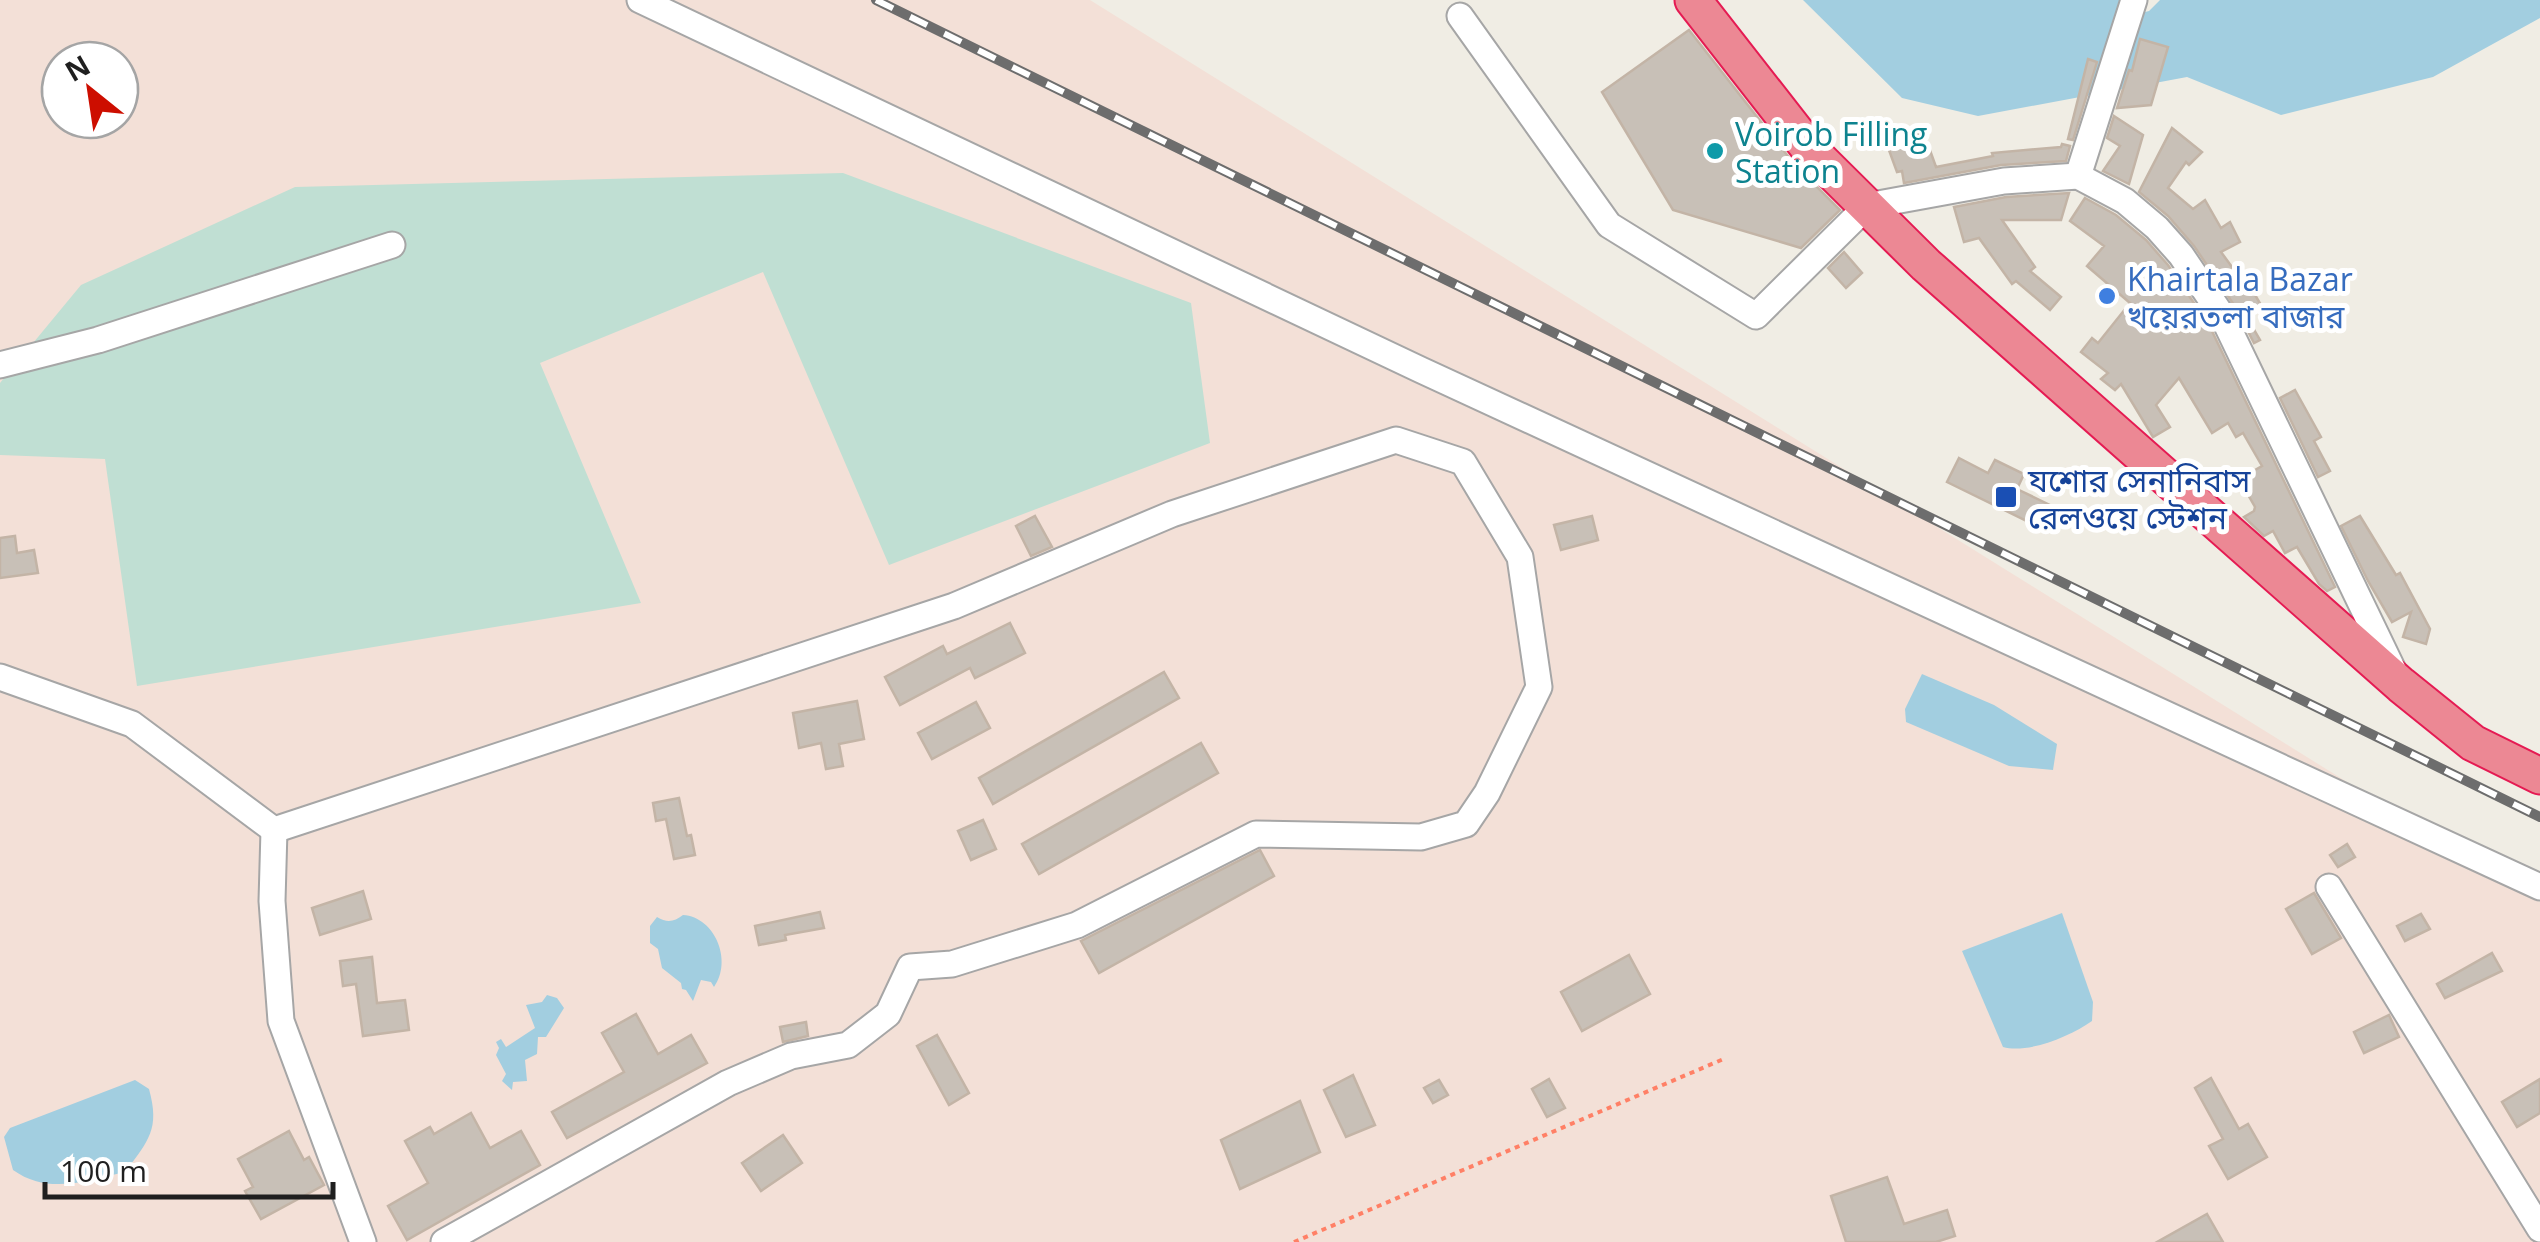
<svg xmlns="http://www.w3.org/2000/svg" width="2540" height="1242" font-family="'Open Sans','Noto Sans Bengali',sans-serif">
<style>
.military{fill:#f3e0d7;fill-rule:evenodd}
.wetland{fill:#c0dfd3}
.water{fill:#a2cee0}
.building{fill:#c8c0b7;stroke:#c3b4a6;stroke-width:2.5}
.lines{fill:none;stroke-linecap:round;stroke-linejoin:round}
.minor-casing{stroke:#a6a6a6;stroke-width:29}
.highway-casing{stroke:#e51b53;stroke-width:39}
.path{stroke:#ff8066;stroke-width:4;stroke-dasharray:5 5;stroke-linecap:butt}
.minor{stroke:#fff;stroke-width:25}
.highway{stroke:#ec8894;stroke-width:35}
.rail-casing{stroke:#6d6d6d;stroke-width:10}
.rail{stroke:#fff;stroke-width:6;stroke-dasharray:19;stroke-linecap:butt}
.culture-dot{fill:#0f9aa8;stroke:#fff;stroke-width:4}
.shop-dot{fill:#3f7fe0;stroke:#fff;stroke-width:4}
.transit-dot{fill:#1a4fb4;stroke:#fff;stroke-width:4}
.labels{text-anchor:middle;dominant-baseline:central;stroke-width:10;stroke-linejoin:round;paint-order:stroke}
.culture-label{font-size:32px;fill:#0d838f;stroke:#fff;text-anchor:start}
.shop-label{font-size:32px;fill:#366cbe;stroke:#fff;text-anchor:start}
.transit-label{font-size:32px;fill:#164399;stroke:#fff;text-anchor:start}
</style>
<rect width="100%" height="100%" fill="#f0ede4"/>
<path class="military" d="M0,0h1090l1450,902v340h-2540zM60,60h60v60h-60z"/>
<path class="wetland" d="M843,173l348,130 19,140 -321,122 -126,-293 -223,91 101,240 -504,83 -32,-227 -105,-4v-72l81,-98 214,-98z"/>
<g class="water">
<path d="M1803,0h317l3,6 14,8 12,-3 11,-11h380v18l-107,59 -152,38 -94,-38 -209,39 -76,-18z"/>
<path d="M1922,674l72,31 63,39 -4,26 -44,-4 -103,-44 -1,-13z"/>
<path d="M2062,913l31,89 -1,19c-21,15 -64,33 -89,26l-41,-96z"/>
<path d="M683,915c32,2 50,46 31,72l-3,-5 -10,-2 -8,21 -7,-11 -4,-1 -1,-6 -19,-15 -4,-19 -8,-6v-17l7,-9c10,6 17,5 26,-2z"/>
<path d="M547,995l10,3 7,10 -18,29h-8l-1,17 -12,6 2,21 -14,1 -1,8 -10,-9 4,-7 -10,-19 3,-7 -3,-6 5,-3 5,8 29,-19 -9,-23 16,-3z"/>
<path d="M135,1080l14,9c11,40 0,51 -24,83 -39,9 -77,23 -112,-2l-9,-33 6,-9z"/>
</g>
<g class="building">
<path d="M1689,30l105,134 46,46 -39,38 -128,-38 -71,-118z"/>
<path d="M2140,39l28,8 -17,58 -34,3 12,-38 3,1z"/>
<path d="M2088,59l9,3 -24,78 -5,-1z"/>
<path d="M2114,116l29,19 -14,49 -26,-13 17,-25 -13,-8z"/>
<path d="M1922,128l14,39 57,-11 -1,-3 69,-6 1,-3 8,2 -4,15 -65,4 -97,18 -2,-12 -5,1 -11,-30z"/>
<path d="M2172,128l30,24 -13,13 -3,-3 -18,26 25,21 12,-9 16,28 9,-6 10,20 -19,10 19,26 4,-2 17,29 -16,9 15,26 -6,3 -18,-35 -42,-62 -26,-30 -29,-24z"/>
<path d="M2069,193l-8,27h-59l33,47 -5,4 31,26 -11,13 -34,-29 -4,3 -33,-46 -15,4 -10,-35 52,-10z"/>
<path d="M2085,198l31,17 30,25 22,25 41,60 126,262 -8,4 -8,-7 -22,-37 -12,6 -12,-22 -9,5 -20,-19 10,-6 1,-4 -16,-28 23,-13 -19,-33 -7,4 -8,-14 -16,10 -33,-55 -23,27 14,22 -17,10 -32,-53 -6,6 -14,-11 7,-6 -27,-21 11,-14 6,5 32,-40 -43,-37 17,-20 -34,-25z"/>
<path d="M1844,252l18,21 -16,15 -18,-20z"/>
<path d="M2295,390l26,47 -7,4 16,30 -12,6 -38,-79z"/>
<path d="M1959,458l29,15 7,-13 29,14 -7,15 35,17 -11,22 -94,-46z"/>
<path d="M1035,516l17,31 -21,9 -15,-30z"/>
<path d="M1592,516l6,24 -37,10 -7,-25z"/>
<path d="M2360,516l36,59 4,-2 30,56 -4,15 -23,-7 8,-25 -19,10 -24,-41 -27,-55z"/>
<path d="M15,536l2,17 17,-3 4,23 -38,5v-40z"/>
<path d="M1010,623l15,30 -50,25 -5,-10 -70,37 -15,-28 58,-31 4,8z"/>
<path d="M1164,672l15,26 -186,106 -14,-26z"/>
<path d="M857,701l7,38 -25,5 4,22 -17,3 -5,-26 -22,5 -6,-35z"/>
<path d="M976,702l14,26 -58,31 -14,-26z"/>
<path d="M1201,743l17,30 -179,101 -17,-30z"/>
<path d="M679,798l8,38 4,-1 4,20 -21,4 -8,-40 -10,2 -3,-18z"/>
<path d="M983,820l13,29 -25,11 -13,-29z"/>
<path d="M2347,844l8,13 -17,10 -8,-12z"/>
<path d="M1260,850l14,26 -175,97 -18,-32z"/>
<path d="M363,891l8,28 -51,16 -8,-27z"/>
<path d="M2314,893l27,45 -29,16 -26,-45z"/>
<path d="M820,912l4,16 -39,7 1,5 -27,5 -4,-19z"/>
<path d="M2421,914l9,15 -25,12 -8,-15z"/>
<path d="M2492,953l10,18 -57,27 -8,-14z"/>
<path d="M1629,955l21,39 -68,37 -21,-39z"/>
<path d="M372,957l5,46 28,-3 4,30 -46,6 -7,-52 -13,2 -3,-25z"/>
<path d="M636,1014l22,40 33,-19 16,28 -140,75 -15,-26 72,-40 -22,-39z"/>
<path d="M2389,1015l10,22 -35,16 -10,-21z"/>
<path d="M806,1022l2,14 -25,6 -3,-15z"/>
<path d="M937,1035l32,58 -20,12 -32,-59z"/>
<path d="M1353,1075l22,50 -29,12 -22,-47z"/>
<path d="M2211,1078l28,51 9,-5 19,33 -39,22 -19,-33 14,-7 -28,-51z"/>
<path d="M1549,1079l16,29 -18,9 -15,-28z"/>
<path d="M2540,1079v34l-23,14 -15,-25z"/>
<path d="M1439,1080l9,15 -15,8 -9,-15z"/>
<path d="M1300,1101l20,51 -80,37 -19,-49z"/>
<path d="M471,1113l19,35 31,-17 19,34 -133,75 -19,-34 40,-23 -23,-42 25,-14 4,7z"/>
<path d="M289,1131l15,29 5,-3 15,28 -63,34 -16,-28 8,-4 -15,-28z"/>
<path d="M783,1135l19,28 -41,28 -19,-28z"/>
<path d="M1887,1177l17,47 43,-14 8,26 -19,6h-90l-15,-46z"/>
<path d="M2207,1214l16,28h-66z"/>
</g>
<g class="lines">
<g class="minor-casing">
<g id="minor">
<path d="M640,0l781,370 1119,517"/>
<path d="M1460,16l149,209 147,91 111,-110 137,-25 74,-5 47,25 32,27 24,27 42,62 171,355"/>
<path d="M2078,176l56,-176"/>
<path d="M0,365l98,-25 294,-95"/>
<path d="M0,677l132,47 142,106 680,-224 218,-92 224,-74 67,22 57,95 19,130 -52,106 -21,31 -45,13 -165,-3 -179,91 -125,39 -42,3 -22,47 -40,31 -57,11 -63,27 -284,159"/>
<path d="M274,830l-2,71 9,120 82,221"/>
<path d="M2329,887l211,342"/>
</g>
</g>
<g class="highway-casing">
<path id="highway" d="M1693,0l118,151 115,114 475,420 72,58 67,33"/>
</g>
<path class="path" d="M1294,1242l432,-184"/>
<use href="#minor" class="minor"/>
<use href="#highway" class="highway"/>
<g class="rail-casing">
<path id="rail" d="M876,0l1664,817"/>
</g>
<use href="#rail" class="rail"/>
</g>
<circle class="culture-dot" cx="1715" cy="151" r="10"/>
<circle class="shop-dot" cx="2107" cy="296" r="10"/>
<rect class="transit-dot" x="1994" y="485" width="24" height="24" rx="5"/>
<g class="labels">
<g class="culture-label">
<text x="1735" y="133">Voirob Filling<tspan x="1735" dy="37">Station</tspan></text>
</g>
<g class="shop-label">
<text x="2127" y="278">Khairtala Bazar<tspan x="2127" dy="37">খয়েরতলা বাজার</tspan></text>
</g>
<g class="transit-label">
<text x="2028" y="479">যশোর সেনানিবাস<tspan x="2028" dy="37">রেলওয়ে স্টেশন</tspan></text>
</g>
</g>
<g transform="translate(90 90) rotate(330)"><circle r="48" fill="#ffffff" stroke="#a5a5a5" stroke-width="2.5"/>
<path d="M0-8L18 38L0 25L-18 38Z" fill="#cd0e00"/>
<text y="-15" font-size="28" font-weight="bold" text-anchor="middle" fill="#1f1f1f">N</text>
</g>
<path d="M45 1182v15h288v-15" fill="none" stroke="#1f1f1f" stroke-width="5"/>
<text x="60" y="1182" font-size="30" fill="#1f1f1f" stroke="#ffffff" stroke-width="8" paint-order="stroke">100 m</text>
</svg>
